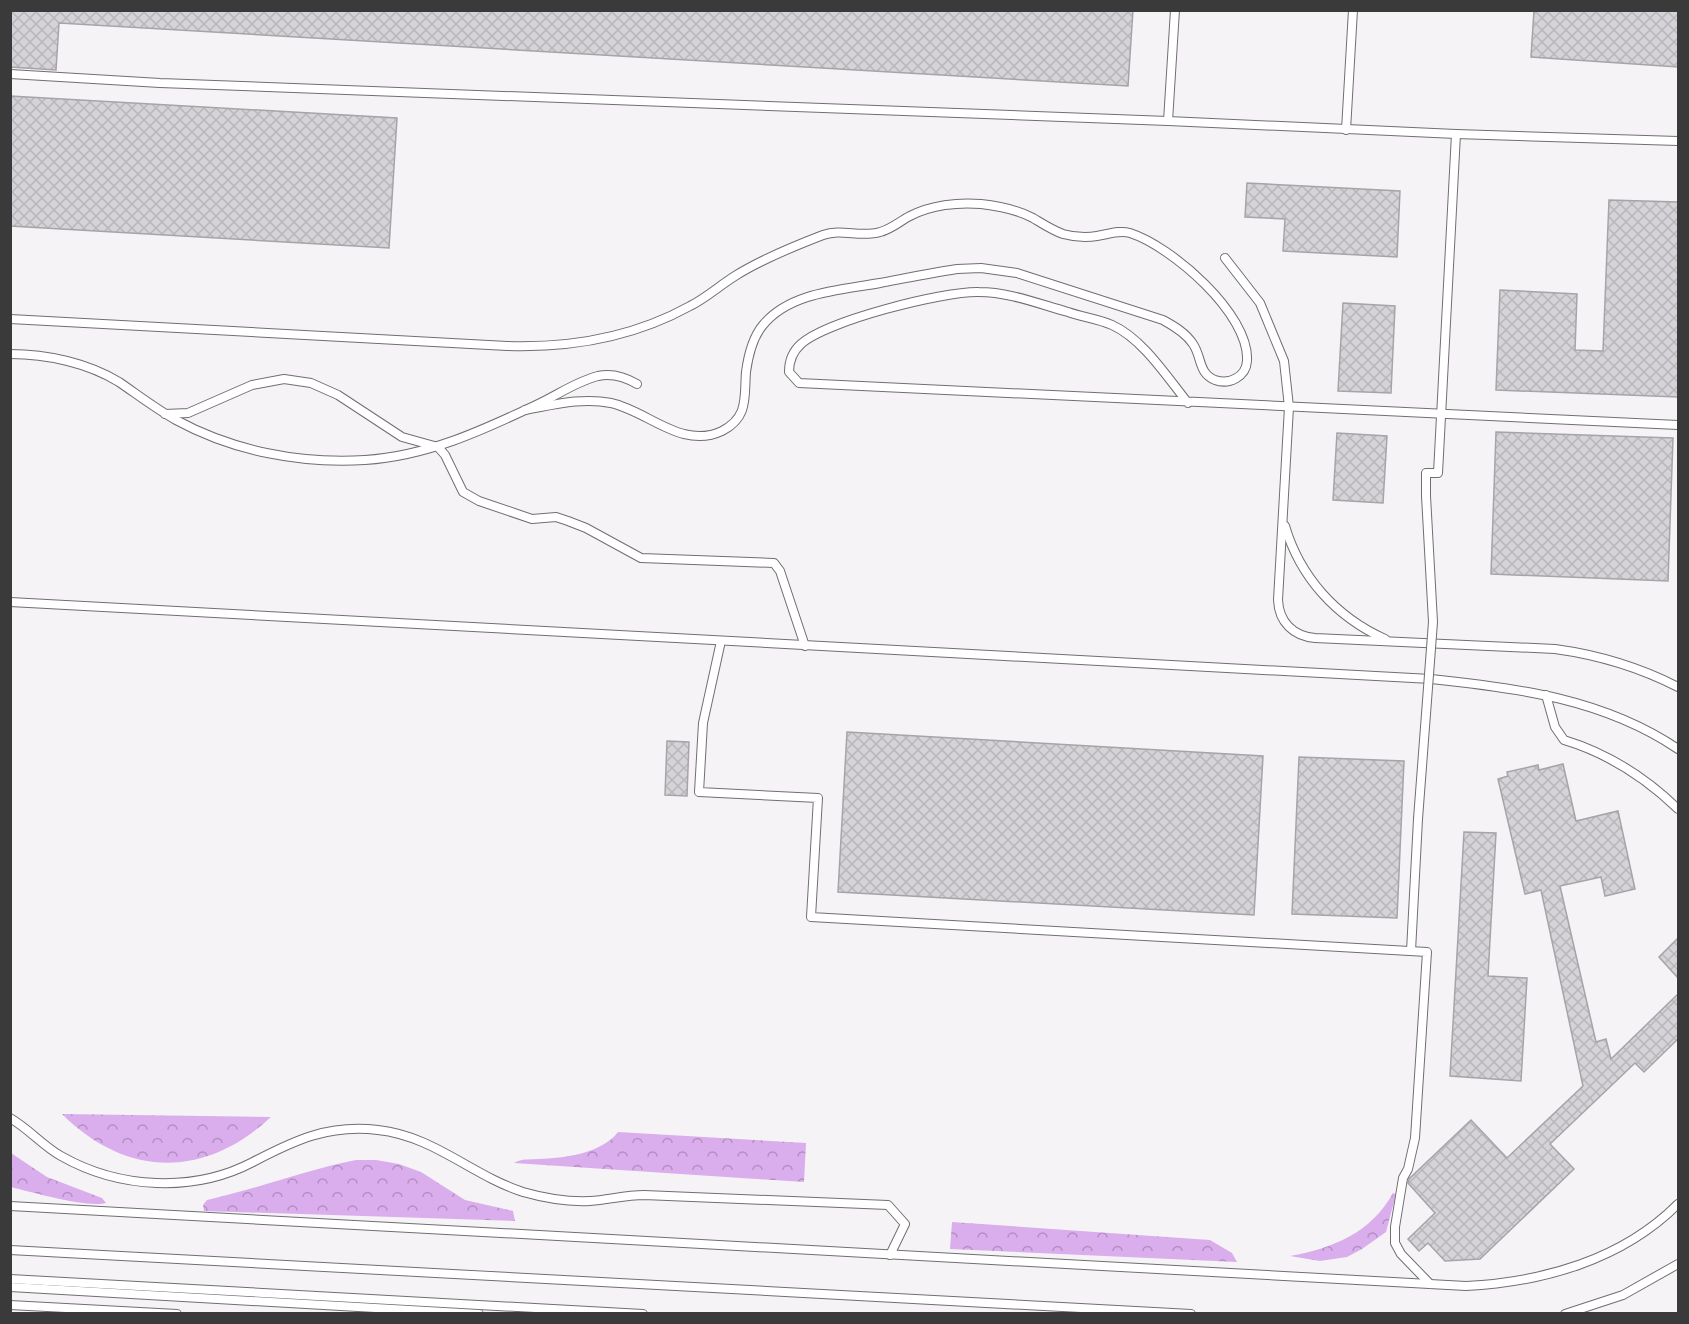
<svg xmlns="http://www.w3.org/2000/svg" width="1689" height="1324" font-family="Montserrat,sans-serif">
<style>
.forest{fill:url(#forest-crowns)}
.building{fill:url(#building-cross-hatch);stroke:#a6a4a8;stroke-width:1.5}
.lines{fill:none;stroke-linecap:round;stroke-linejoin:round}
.lane-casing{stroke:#716e72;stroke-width:10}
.lane{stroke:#fff;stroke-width:8}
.lane-bridge-casing{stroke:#716e72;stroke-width:10;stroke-linecap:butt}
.lane-bridge{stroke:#fff;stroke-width:8}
</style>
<defs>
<pattern id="forest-crowns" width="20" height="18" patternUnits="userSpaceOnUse" patternTransform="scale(1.5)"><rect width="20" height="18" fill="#daaded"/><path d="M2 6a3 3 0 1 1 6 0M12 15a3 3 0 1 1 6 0" fill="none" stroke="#b28ec1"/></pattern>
<pattern id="building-cross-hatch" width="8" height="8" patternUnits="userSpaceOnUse" patternTransform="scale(1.5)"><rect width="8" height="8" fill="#d5d3d7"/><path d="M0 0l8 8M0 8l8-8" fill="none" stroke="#b8b6b9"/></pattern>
</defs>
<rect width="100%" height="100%" fill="#f6f3f7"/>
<g class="forest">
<path d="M62,1114l209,3c-66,62 -145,61 -209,-3z"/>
<path d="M618,1132l188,11 -2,39 -290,-19c8,-5 15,-3 24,-4 26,-1 63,-5 80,-27z"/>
<path d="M11,1153l36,24 55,21 4,5c-19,5 -75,-11 -95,-16z"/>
<path d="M356,1160h20l23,4 22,8 44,28 48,11 2,10 -311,-10 -1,-6 4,-5c50,-11 98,-30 149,-40z"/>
<path d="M1393,1193l3,1 -10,38 -24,17 -15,8 -27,4 -30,-5c43,-8 81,-23 103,-63z"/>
<path d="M952,1222l258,18 22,13 5,9 -287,-13z"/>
</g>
<g class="building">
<path d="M10,10h1123l-5,76 -1069,-63 -3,47 -46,-3z"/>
<path d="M1534,10h144v57l-147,-10z"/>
<path d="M10,96l387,22 -8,130 -379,-22z"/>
<path d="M1247,183l153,8 -3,66 -114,-6 2,-32 -40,-2z"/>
<path d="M1609,200l69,2v195l-182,-7 4,-100 77,4 -2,56 28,1z"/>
<path d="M1343,303l52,3 -4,87 -53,-2z"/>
<path d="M1496,432l177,6 -5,143 -177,-7z"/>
<path d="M1337,433l50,3 -4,67 -50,-3z"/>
<path d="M847,732l416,24 -9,159 -416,-23z"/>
<path d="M667,741l22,1 -2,54 -22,-1z"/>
<path d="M1299,757l105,4 -7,157 -105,-4z"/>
<path d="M1563,764l13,57 42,-10 17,78 -30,7 -4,-19 -41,9 36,156 10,-3 5,20 67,-65v45l-34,33 -9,-9 -85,81 24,25 -94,90 -35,2 -17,-18 -9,8 -11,-12 27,-26 -27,-30 1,-4 62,-59 36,38 76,-72 -42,-196 -16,4 -27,-115 10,-3 -1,-4 31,-7 1,5z"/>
<path d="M1464,832l32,1 -8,143 39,2 -6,103 -71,-5z"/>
<path d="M1678,938v40l-19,-21z"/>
</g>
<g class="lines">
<g class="lane-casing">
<g id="lane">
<path d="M10,74l150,9 1008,38 288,13 222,7"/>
<path d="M1168,121l7,-111"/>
<path d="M1346,130l7,-120"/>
<path d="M1225,258l35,45 24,58 5,46 -11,193c1,22 15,36 37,38l240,11c44,6 84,18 123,38"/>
<path d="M10,319l497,27c63,2 127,-9 183,-40 16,-8 29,-20 45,-30 22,-14 62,-31 88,-41 19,-7 37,3 57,-3 12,-3 20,-11 30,-16 21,-11 48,-14 71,-12 18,2 37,6 52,14 10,6 19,12 30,16 11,3 23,4 34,2 12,-2 22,-6 33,-3 41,13 120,81 117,128 -1,16 -18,24 -32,19 -17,-7 -13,-23 -22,-36 -7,-11 -19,-18 -30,-24l-146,-47 -36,-5 -24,1c-26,4 -51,9 -77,14 -39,7 -90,9 -117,42 -10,12 -15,32 -17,47 -2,25 3,45 -24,59 -40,19 -74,-20 -111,-28 -29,-6 -58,2 -86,7"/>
<path d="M10,354c37,0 78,9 109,28 19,13 37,27 57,38 57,31 124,44 189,40 62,-4 116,-29 171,-55 20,-9 41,-24 62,-29 14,-3 27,1 39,8"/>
<path d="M1188,403c-21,-26 -45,-64 -76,-78 -14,-6 -30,-8 -44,-13 -29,-8 -59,-20 -89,-20 -36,-1 -153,29 -178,52 -9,8 -12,17 -12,28l10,11c293,15 586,30 879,42"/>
<path d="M165,414l23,-1 64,-28 32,-6 27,4 27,12 64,42 36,10 7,8 18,37 16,9 53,18 24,-2 12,4 18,7 55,30 133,5 6,8 25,75"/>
<path d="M1426,496v-23h12l18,-339"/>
<path d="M1285,526c15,51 51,91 100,113"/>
<path d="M10,602l1421,77c87,9 173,20 247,70"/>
<path d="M721,641l-18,82 -4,69 119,6 -7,119 616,35 -12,186 -7,31 -5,9 -8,49v16l6,11 29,30"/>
<path d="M1546,695l9,32 9,13c43,13 82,38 114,69"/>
<path d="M1411,951l7,-132"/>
<path d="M10,1118c19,11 33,28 51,38 58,33 133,37 192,6 42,-22 76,-38 125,-32 56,6 93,45 145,62 21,6 45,10 67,9 18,-1 35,-6 54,-6l244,10 17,19 -15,31"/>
<path d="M10,1206l1456,80c77,-4 156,-26 212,-82"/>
<path d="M10,1250l1181,64"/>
<path d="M10,1279l633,35"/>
<path d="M10,1287l469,27"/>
<path d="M10,1305l167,9"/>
<path d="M1565,1314l58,-19 55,-31"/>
</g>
</g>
<use href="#lane" class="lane"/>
<g class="lane-bridge-casing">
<path id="lane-bridge" d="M1418,819l15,-197 -7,-126"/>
</g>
<use href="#lane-bridge" class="lane-bridge"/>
</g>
<rect width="1689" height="1324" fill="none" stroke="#3b3a3b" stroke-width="24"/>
</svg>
